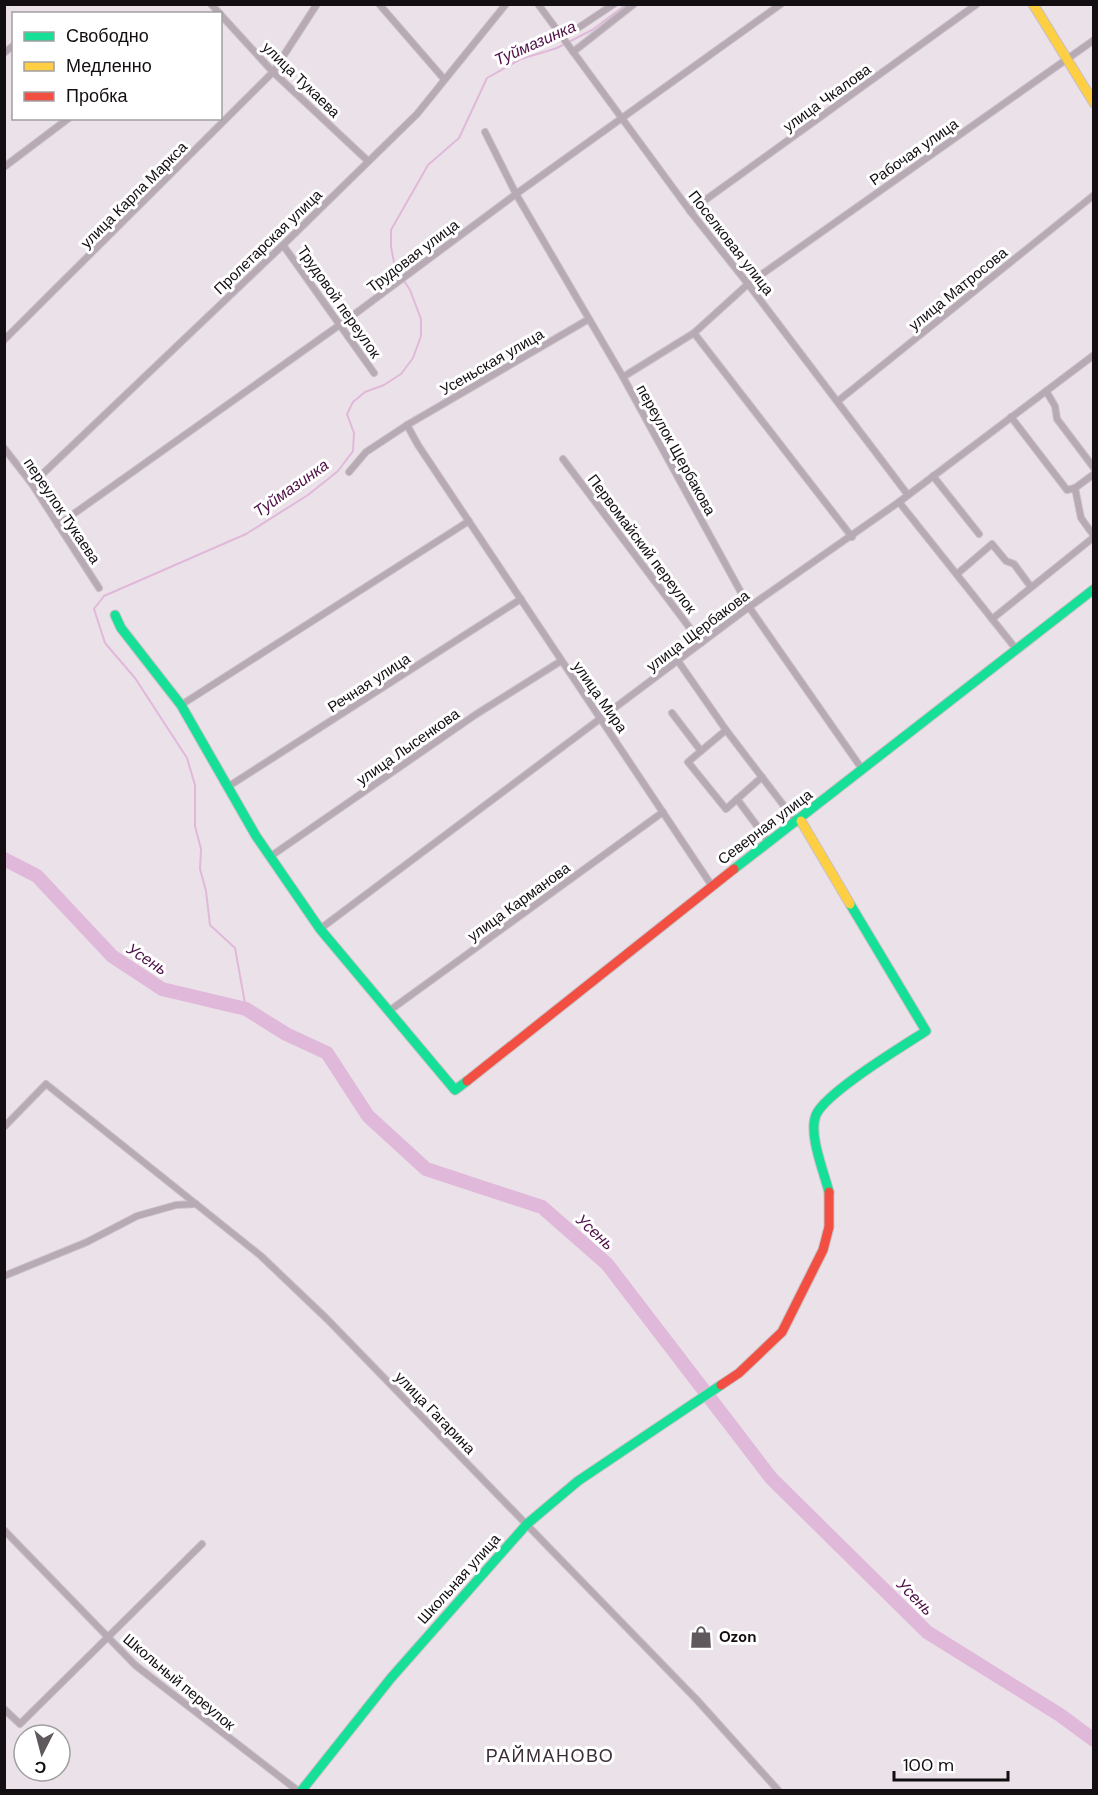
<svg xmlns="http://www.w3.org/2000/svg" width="1098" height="1795" font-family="'DM Sans',sans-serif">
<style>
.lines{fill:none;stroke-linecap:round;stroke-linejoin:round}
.stream{stroke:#e0b8da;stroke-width:2}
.river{stroke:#e0b8da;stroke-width:14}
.street-casing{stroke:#c8c1c6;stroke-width:8}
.fast-casing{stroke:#c8c1c6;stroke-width:11}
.slow-casing{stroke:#c8c1c6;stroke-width:11}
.jam-casing{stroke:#c8c1c6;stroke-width:11}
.street{stroke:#b7aab5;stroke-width:6}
.fast{stroke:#16e098;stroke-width:9}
.slow{stroke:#ffcf43;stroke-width:9}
.jam{stroke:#f24e42;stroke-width:9}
.labels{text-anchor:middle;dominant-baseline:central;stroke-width:6;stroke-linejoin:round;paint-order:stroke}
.street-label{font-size:15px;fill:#130e12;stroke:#fff}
.poi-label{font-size:15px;font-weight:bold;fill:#130e12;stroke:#fff;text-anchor:start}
.water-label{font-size:16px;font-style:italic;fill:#4f1048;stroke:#fff}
.quarter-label{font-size:18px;letter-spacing:1.5px;fill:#3a2d38;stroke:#fff}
</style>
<rect width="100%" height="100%" fill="#ebe2e9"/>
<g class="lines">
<path class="stream" d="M246,1009l-11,-61 -25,-23 -4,-34 -6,-22 1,-20 -6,-23v-41l-8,-27 -52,-80 -30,-35 -11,-34 10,-13 142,-62 62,-39 30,-24 15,-20 1,-18 -7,-19 6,-12 12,-10 19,-7 17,-11 12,-16 8,-22v-17l-11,-29 -15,-23 -4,-20v-17l37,-65 31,-27 28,-60 34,-19 36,-11 35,-18 35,-26"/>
<path class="river" d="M4,859l33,17 75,80 50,33 84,20 40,25 41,19 41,63 58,53 116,38 65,57 164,214 156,154 133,83 34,25"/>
<g class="street-casing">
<g id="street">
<path d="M211,4l9,10"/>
<path d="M379,4l65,75"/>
<path d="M538,4l152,207 58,73 160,211"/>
<path d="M220,14l53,58 95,89"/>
<path d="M561,35l17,-7 36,-24"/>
<path d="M573,52l61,-48"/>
<path d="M4,53l10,-8"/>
<path d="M485,132l31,62 107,183 126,230 113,162"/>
<path d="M4,167l65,-49"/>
<path d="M690,211l287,-207"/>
<path d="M283,245l91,128"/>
<path d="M694,333l158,204"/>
<path d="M4,340l269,-268 44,-68"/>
<path d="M623,377l71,-44 54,-49 346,-244"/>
<path d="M1046,391l9,15 2,13 37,49"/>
<path d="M838,401l256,-206"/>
<path d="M1011,417l56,73 8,-2"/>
<path d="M407,425l11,20 294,441"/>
<path d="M4,448l28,36 67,104"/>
<path d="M563,459l138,184"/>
<path d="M349,472l17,-20 41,-27 182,-106"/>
<path d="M1094,474l-19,14 6,30 13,18"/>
<path d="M933,476l46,58"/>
<path d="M32,484l251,-239 134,-131 89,-110"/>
<path d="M899,502l117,147"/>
<path d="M58,525l290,-206 168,-125 265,-190"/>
<path d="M957,574l35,-30 14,17 8,3 17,23"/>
<path d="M992,619l102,-82"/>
<path d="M678,661l48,69 71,93"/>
<path d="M181,705l288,-184"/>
<path d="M672,713l29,38"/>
<path d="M726,730l-38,32 38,47 36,-32"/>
<path d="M229,786l292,-187"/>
<path d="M737,799l32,43"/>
<path d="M271,856l204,-141 86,-54"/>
<path d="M320,929l429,-322 150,-105 195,-147"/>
<path d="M389,1011l274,-199"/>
<path d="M4,1127l42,-43 215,172 66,63 370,381 81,90"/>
<path d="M4,1276l83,-34 50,-26 39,-11 20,-1"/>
<path d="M4,1530l131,135 162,125"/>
<path d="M4,1709l16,15 182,-180"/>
</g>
</g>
<g class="fast-casing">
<g id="fast">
<path d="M115,615l6,13 60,77 75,131 64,93 135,161 12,-9"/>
<path d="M734,869l360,-280"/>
<path d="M829,1192c-5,-20 -21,-58 -13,-77 9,-22 87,-69 110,-84l-76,-127"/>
<path d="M302,1790l89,-112 136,-154 51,-43 143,-96"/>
</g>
</g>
<g class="slow-casing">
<g id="slow">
<path d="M1033,4l61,99"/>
<path d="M801,821l49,83"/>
</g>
</g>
<g class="jam-casing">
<g id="jam">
<path d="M467,1081l267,-212"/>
<path d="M721,1385l18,-12 43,-41 41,-82 6,-23v-35"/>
</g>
</g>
<use href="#street" class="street"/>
<use href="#fast" class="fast"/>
<use href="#slow" class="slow"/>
<use href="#jam" class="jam"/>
</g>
<defs>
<g id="shop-bare" transform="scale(1.8)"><path d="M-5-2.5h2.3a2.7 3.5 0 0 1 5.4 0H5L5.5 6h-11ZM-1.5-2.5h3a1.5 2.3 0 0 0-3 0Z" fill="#5f585d" stroke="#fff" stroke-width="2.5" paint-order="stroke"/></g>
</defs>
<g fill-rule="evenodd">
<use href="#shop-bare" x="701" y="1637"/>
</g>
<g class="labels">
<g class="street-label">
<text transform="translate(301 80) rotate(44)">улица Тукаева</text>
<text transform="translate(827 98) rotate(-36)">улица Чкалова</text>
<text transform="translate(914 152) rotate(-35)">Рабочая улица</text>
<text transform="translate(134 195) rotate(-45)">улица Карла Маркса</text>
<text transform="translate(268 242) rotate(-44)">Пролетарская улица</text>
<text transform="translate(731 243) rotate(52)">Поселковая улица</text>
<text transform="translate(413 256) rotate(-37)">Трудовая улица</text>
<text transform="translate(958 289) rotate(-39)">улица Матросова</text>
<text transform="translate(339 302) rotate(55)">Трудовой переулок</text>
<text transform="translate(492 362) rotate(-30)">Усеньская улица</text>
<text transform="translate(676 450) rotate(61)">переулок Щербакова</text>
<text transform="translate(62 511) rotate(56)">переулок Тукаева</text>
<text transform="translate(642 544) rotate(53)">Первомайский переулок</text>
<text transform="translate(698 631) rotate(-37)">улица Щербакова</text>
<text transform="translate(369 683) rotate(-33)">Речная улица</text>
<text transform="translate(600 697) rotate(55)">улица Мира</text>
<text transform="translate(408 747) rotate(-35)">улица Лысенкова</text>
<text transform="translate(765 827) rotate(-37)">Северная улица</text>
<text transform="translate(519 902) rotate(-36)">улица Карманова</text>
<text transform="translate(435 1413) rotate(46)">улица Гагарина</text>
<text transform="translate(459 1579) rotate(-48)">Школьная улица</text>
<text transform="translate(179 1682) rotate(40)">Школьный переулок</text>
</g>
<g class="poi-label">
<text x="719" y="1637">Ozon</text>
</g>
<g class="water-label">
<text transform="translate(535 43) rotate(-24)">Туймазинка</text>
<text transform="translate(291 488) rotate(-35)">Туймазинка</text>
<text transform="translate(147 959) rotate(33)">Усень</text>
<text transform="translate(595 1232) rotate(42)">Усень</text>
<text transform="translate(915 1597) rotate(45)">Усень</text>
</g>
<g class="quarter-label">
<text x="550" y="1756">РАЙМАНОВО</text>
</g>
</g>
<rect width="1098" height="1795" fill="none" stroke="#130e12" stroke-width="12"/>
<rect x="12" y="12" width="210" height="108" fill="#ffffff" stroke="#a19fa0" stroke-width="1.5"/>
<rect x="24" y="32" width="30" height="9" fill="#16e098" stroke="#a19fa0" stroke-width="1.5"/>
<text x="66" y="42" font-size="18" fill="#130e12">Свободно</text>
<rect x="24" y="62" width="30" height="9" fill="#ffcf43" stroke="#a19fa0" stroke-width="1.5"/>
<text x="66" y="72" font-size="18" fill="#130e12">Медленно</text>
<rect x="24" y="92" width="30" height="9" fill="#f24e42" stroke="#a19fa0" stroke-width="1.5"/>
<text x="66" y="102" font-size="18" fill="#130e12">Пробка</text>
<g transform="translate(42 1753) rotate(186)"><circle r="28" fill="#ffffff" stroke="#a19fa0" stroke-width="1.5"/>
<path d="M0-4.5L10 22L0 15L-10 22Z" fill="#5f585d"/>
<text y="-9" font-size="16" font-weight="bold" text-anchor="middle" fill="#130e12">С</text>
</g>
<path d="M894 1771v9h114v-9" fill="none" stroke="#130e12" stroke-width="3"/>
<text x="903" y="1771" font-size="18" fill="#130e12" stroke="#ffffff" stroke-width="4.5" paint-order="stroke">100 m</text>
</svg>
